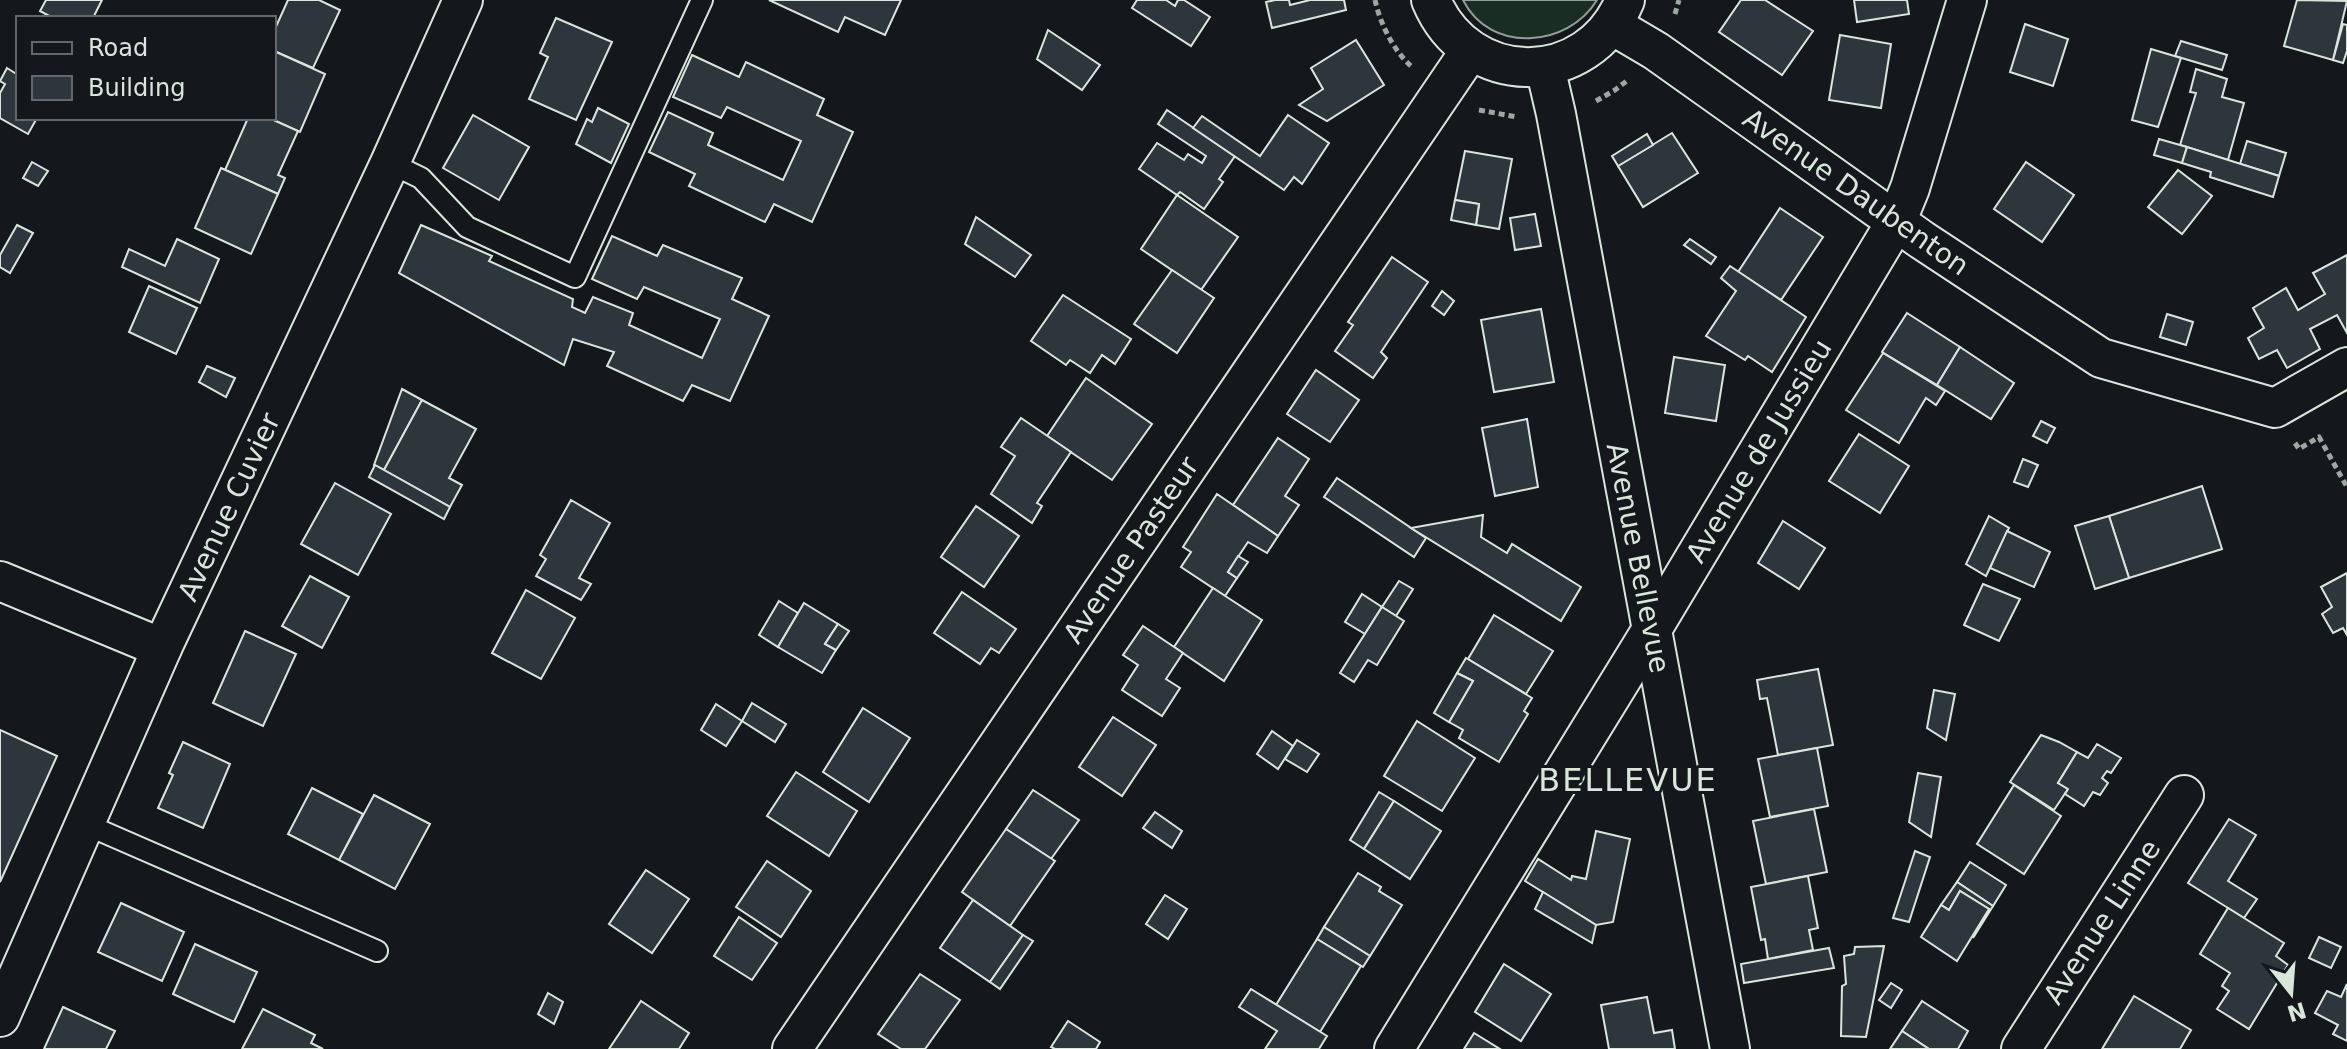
<svg xmlns="http://www.w3.org/2000/svg" width="2347" height="1049" font-family="'DejaVu Sans',sans-serif">
<style>
.green{fill:#1a2d24;stroke:#939e99;stroke-width:2}
.building{fill:#2c363c;stroke:#d8e6dc;stroke-width:2}
.lines{fill:none;stroke-linecap:round;stroke-linejoin:round}
.lane-casing{stroke:#d8e6dc;stroke-width:24}
.street-casing{stroke:#d8e6dc;stroke-width:42}
.path{stroke:#9da8a2;stroke-width:5;stroke-dasharray:6 4;stroke-linecap:butt}
.lane{stroke:#14181c;stroke-width:20}
.street{stroke:#14181c;stroke-width:38}
.labels{text-anchor:middle;dominant-baseline:central;stroke-width:6;stroke-linejoin:round;paint-order:stroke}
.street-label{font-size:28px;fill:#d8e6dc;stroke:#14181c}
.quarter-label{font-size:32px;letter-spacing:2px;fill:#d8e6dc;stroke:#14181c}
</style>
<rect width="100%" height="100%" fill="#14181c"/>
<path class="green" d="M1463,0h134c-29,48 -107,54 -134,0z"/>
<g class="building">
<path d="M46,0h56l-9,18h-40l-13,-7z"/>
<path d="M288,0h31l21,10 -27,58 -39,-17v-20z"/>
<path d="M769,0h132l-16,35 -40,-18 -7,15z"/>
<path d="M1137,0h29l9,6 3,-6h6l26,17 -19,29 -59,-38z"/>
<path d="M1275,0h14l1,5 20,-5h34l2,10 -74,18 -6,-26z"/>
<path d="M1741,0h24l48,31 -31,44 -63,-43z"/>
<path d="M1854,0h53l2,14 -52,8z"/>
<path d="M2297,0l50,1 -14,59 -49,-14z"/>
<path d="M556,18l56,24 -36,78 -47,-21 19,-42 -8,-4z"/>
<path d="M2025,24l43,15 -15,47 -43,-14z"/>
<path d="M2343,24l4,1v26l-4,12 -10,-3z"/>
<path d="M1048,30l52,35 -18,25 -45,-31z"/>
<path d="M1840,35l51,9 -10,64 -52,-8z"/>
<path d="M1356,40l28,45 -57,36 -28,-16 24,-16 -12,-21z"/>
<path d="M2181,41l46,14 -5,15 -47,-14z"/>
<path d="M2151,49l30,9 -23,69 -26,-7z"/>
<path d="M274,51l51,23 -25,58 -31,-14h5z"/>
<path d="M692,55l47,22 7,-15 78,37 -7,16 36,17 -41,90 -38,-18 -9,18 -76,-36 6,-12 -46,-22 19,-40 45,21 -5,12 75,35 18,-39 -74,-34 -6,11 -48,-21z"/>
<path d="M7,68l11,7v43h19l-9,16 -28,-16v-25l5,-9 -5,-3z"/>
<path d="M2196,69l31,10 -5,18 22,6 -16,57 -48,-15 16,-52 -6,-1z"/>
<path d="M598,108l31,16 -18,39 -35,-19 11,-25 5,3z"/>
<path d="M1167,110l68,46 -16,23 4,3 -19,27 -24,-17 -3,3 -38,-26 18,-26 27,17 4,-6 14,9 4,-7 -48,-32z"/>
<path d="M473,115l56,32 -30,53 -56,-32z"/>
<path d="M1288,115l41,28 -27,41 -8,-7 -10,13 -91,-62 9,-12 58,40z"/>
<path d="M248,118h21l29,13 -20,44 7,3 -7,16 -53,-24z"/>
<path d="M1672,133l26,40 -55,34 -25,-41z"/>
<path d="M1647,134l6,11 -35,21 -6,-10z"/>
<path d="M2159,139l28,8 -5,16 -28,-8z"/>
<path d="M2247,141l39,12 -7,23 -39,-12z"/>
<path d="M2187,147l92,29 -6,21 -63,-20 1,-5 -29,-9z"/>
<path d="M1465,151l47,8 -13,70 -23,-4 3,-21 -24,-4z"/>
<path d="M32,162l16,9 -10,15 -15,-8z"/>
<path d="M2026,162l48,33 -32,47 -48,-33z"/>
<path d="M221,168l57,26 -27,60 -56,-26z"/>
<path d="M2178,170l34,26 -30,38 -34,-27z"/>
<path d="M1177,195l61,42 -37,53 -60,-41z"/>
<path d="M1455,200l24,4 -3,21 -25,-5z"/>
<path d="M1780,208l43,29 -42,63 -43,-28z"/>
<path d="M1535,214l6,32 -26,4 -5,-32z"/>
<path d="M976,217l55,38 -16,22 -50,-33z"/>
<path d="M17,225l16,8 -23,40 -10,-6v-12z"/>
<path d="M421,225l71,31 -3,5 84,38 -1,8 13,6 8,-16 40,16 -4,12 73,33 18,-39 -76,-32 -7,12 -45,-20 20,-43 45,20 6,-11 79,33 -10,21 37,17 -39,85 -38,-16 -9,16 -76,-35 7,-14 -41,-13 -9,26 -165,-92z"/>
<path d="M177,239l42,20 -19,44 -78,-36 7,-18 36,17z"/>
<path d="M1690,239l26,18 -5,7 -27,-19z"/>
<path d="M2347,255v78l-10,-18 -27,14 10,20 -33,19 -10,-18 -18,9 -11,-21 16,-10 -11,-20 33,-20 12,22 27,-16 -12,-21z"/>
<path d="M1392,257l36,25 -47,70 6,6 -14,20 -38,-27 18,-26 -5,-3z"/>
<path d="M1730,266l76,51 -34,55 -24,-16 -3,4 -39,-24 30,-45 -15,-13z"/>
<path d="M1172,270l42,28 -37,55 -43,-29z"/>
<path d="M149,286l48,22 -21,46 -47,-22z"/>
<path d="M1442,291l12,10 -10,14 -12,-9z"/>
<path d="M1063,295l68,44 -16,25 -13,-9 -12,18 -20,-13 -4,5 -35,-24z"/>
<path d="M1541,309l13,73 -60,10 -13,-72z"/>
<path d="M1907,313l53,34 -23,38 -55,-33z"/>
<path d="M2167,314l26,8 -7,23 -26,-8z"/>
<path d="M1960,347l54,36 -23,36 -54,-34z"/>
<path d="M1883,353l62,38 -9,14 -10,-7 -27,45 -53,-33z"/>
<path d="M1674,357l51,8 -9,56 -51,-8z"/>
<path d="M207,366l28,12 -9,19 -27,-15z"/>
<path d="M1316,370l43,30 -29,42 -43,-28z"/>
<path d="M1086,378l66,46 -40,56 -65,-44z"/>
<path d="M402,389l20,11 -38,70 -10,-5z"/>
<path d="M422,400l54,29 -27,49 13,7 -12,22 -66,-37z"/>
<path d="M1021,418l50,34 -34,51 5,3 -10,17 -41,-29 24,-38 -14,-9z"/>
<path d="M1527,419l11,68 -43,9 -13,-68z"/>
<path d="M2041,421l14,7 -8,15 -14,-7z"/>
<path d="M1859,434l50,32 -29,47 -51,-32z"/>
<path d="M1278,438l31,21 -24,37 14,9 -21,31 -45,-31z"/>
<path d="M2023,459l15,6 -10,22 -14,-5z"/>
<path d="M375,465l75,42 -6,12 -75,-42z"/>
<path d="M1337,478l89,60 -12,19 -90,-60z"/>
<path d="M335,483l56,31 -33,61 -57,-31z"/>
<path d="M2202,486l20,63 -93,29 -20,-62z"/>
<path d="M1217,494l61,42 -11,17 -19,-11 -20,30 9,6 -12,18 -44,-29 10,-15 -8,-5z"/>
<path d="M571,500l39,23 -31,55 12,6 -10,16 -45,-24 10,-17 -6,-4z"/>
<path d="M976,506l43,30 -35,51 -43,-30z"/>
<path d="M1483,515l-2,22 26,16 5,-9 69,43 -20,34 -150,-93z"/>
<path d="M1989,516l20,12 -23,48 -20,-12z"/>
<path d="M2109,516l20,62 -34,11 -20,-63z"/>
<path d="M1783,521l42,27 -26,41 -41,-26z"/>
<path d="M2007,531l43,21 -16,35 -44,-19z"/>
<path d="M1238,556l10,6 -11,16 -9,-6z"/>
<path d="M2347,573v62l-4,-7 -10,5 -11,-19 10,-7 -11,-20z"/>
<path d="M310,576l39,21 -27,51 -40,-22z"/>
<path d="M1399,581l14,8 -17,27 -14,-9z"/>
<path d="M1983,584l37,15 -21,42 -35,-16z"/>
<path d="M1213,588l49,32 -38,61 -50,-34z"/>
<path d="M526,590l49,28 -34,61 -49,-26z"/>
<path d="M962,592l54,37 -17,24 -8,-5 -11,16 -46,-31z"/>
<path d="M1362,594l20,13 -17,27 -20,-12z"/>
<path d="M779,601l19,12 -20,34 -19,-12z"/>
<path d="M804,603l34,21 -13,20 11,6 -14,23 -44,-26z"/>
<path d="M1382,607l22,14 -27,44 -9,-5 -14,22 -14,-9z"/>
<path d="M1494,615l59,36 -27,43 -58,-35z"/>
<path d="M838,624l11,7 -13,19 -11,-6z"/>
<path d="M1143,626l40,27 -17,26 14,9 -18,28 -40,-26 16,-25 -15,-10z"/>
<path d="M245,631l51,23 -33,72 -50,-23z"/>
<path d="M1466,658l66,40 -8,13 4,3 -29,48 -40,-24 4,-8 -14,-8 24,-41 -16,-8z"/>
<path d="M1818,669l15,76 -55,10 -11,-57 -7,1 -3,-19z"/>
<path d="M1457,673l16,8 -24,41 -15,-9z"/>
<path d="M1934,690l21,4 -9,46 -19,-12z"/>
<path d="M752,703l34,21 -11,18 -33,-21z"/>
<path d="M716,704l26,17 -16,25 -25,-16z"/>
<path d="M863,708l47,30 -41,64 -46,-30z"/>
<path d="M1113,717l43,28 -34,51 -43,-29z"/>
<path d="M1417,721l58,37 -33,53 -58,-35z"/>
<path d="M0,730l57,26 -57,126z"/>
<path d="M1272,731l21,15 -15,23 -21,-15z"/>
<path d="M2041,735l18,7 18,10 -19,31 10,6 -14,21 -44,-28z"/>
<path d="M1297,740l22,14 -12,18 -22,-13z"/>
<path d="M183,742l47,22 -27,64 -45,-20 15,-33 -4,-2z"/>
<path d="M2097,744l24,14 -10,15 -4,-2 -5,7 6,5 -8,12 -7,-3 -9,14 -19,-12 3,-5 -10,-6 19,-31 11,6z"/>
<path d="M1817,748l11,58 -58,11 -12,-58z"/>
<path d="M796,772l61,39 -28,45 -62,-40z"/>
<path d="M1918,773l23,4 -10,60 -22,-15z"/>
<path d="M2014,785l47,31 -37,58 -47,-30z"/>
<path d="M312,788l51,26 -24,46 -51,-26z"/>
<path d="M1033,790l46,30 -28,39 -45,-30z"/>
<path d="M1379,792l15,9 -30,48 -14,-9z"/>
<path d="M374,795l56,29 -35,65 -56,-29z"/>
<path d="M1394,801l47,30 -31,48 -46,-30z"/>
<path d="M1814,809l13,63 -61,12 -13,-63z"/>
<path d="M1155,812l27,19 -10,17 -29,-20z"/>
<path d="M2229,819l27,16 -28,46 29,18 -13,19 -56,-35z"/>
<path d="M1006,829l49,32 -45,65 -48,-34z"/>
<path d="M1596,831l34,8 -17,83 -17,3 -71,-44 13,-22 33,21 1,-4 14,3z"/>
<path d="M1915,851l15,6 -21,65 -16,-4z"/>
<path d="M767,861l44,30 -30,46 -45,-30z"/>
<path d="M1970,862l36,23 -13,21 -36,-24z"/>
<path d="M646,870l43,29 -37,54 -43,-29z"/>
<path d="M1358,873l23,14 -2,4 23,14 -32,51 -46,-29z"/>
<path d="M1808,876l10,52 -9,2 4,20 -45,9 -3,-20 -4,1 -10,-53z"/>
<path d="M1957,882l36,24 -20,32 16,-29 -29,-18 -11,19 -8,-5z"/>
<path d="M1960,891l29,18 -32,52 -36,-24 20,-32 8,5z"/>
<path d="M1543,892l53,33 -4,18 -57,-34z"/>
<path d="M1165,895l22,14 -19,30 -22,-15z"/>
<path d="M973,900l50,35 -33,47 -50,-34z"/>
<path d="M121,903l63,29 -22,49 -64,-29z"/>
<path d="M2228,908l56,35 -8,13 12,9 -39,64 -32,-20 12,-18 -7,-5 8,-13 -30,-19z"/>
<path d="M739,917l38,26 -25,37 -38,-24z"/>
<path d="M1324,927l46,29 -7,11 -46,-28z"/>
<path d="M1023,935l10,6 -33,48 -10,-7z"/>
<path d="M2319,937l22,10 -10,21 -22,-10z"/>
<path d="M1317,939l44,27 -41,66 -44,-27z"/>
<path d="M195,944l62,28 -23,50 -61,-28z"/>
<path d="M1884,946l-18,91 -25,-1 1,-50 4,-2 -2,-28 10,-2 1,-7z"/>
<path d="M1829,948l5,20 -90,15 -3,-19z"/>
<path d="M1504,964l47,30 -30,47 -46,-29z"/>
<path d="M920,974l40,26 -35,49h-24l-23,-15z"/>
<path d="M1891,983l11,7 -11,18 -12,-8z"/>
<path d="M2347,984v57l-14,-7 5,-9 -23,-12 12,-22 14,6z"/>
<path d="M1251,989l76,47 -8,13h-54l12,-18 -38,-24z"/>
<path d="M548,993l15,9 -9,22 -16,-10z"/>
<path d="M2134,996l57,34 -11,19h-78z"/>
<path d="M1647,997l7,36 18,-3 3,19h-66l-8,-44z"/>
<path d="M641,1001l48,32 -10,16h-70z"/>
<path d="M1922,1001l46,30 -10,18h-29l-27,-18z"/>
<path d="M63,1007l52,24 -9,18h-62z"/>
<path d="M263,1009l52,26 -4,8 12,6h-81z"/>
<path d="M1068,1021l32,21 -4,7h-41l-4,-2z"/>
<path d="M1902,1031l27,18h-39z"/>
<path d="M1474,1033l26,16h-36z"/>
</g>
<g class="lines">
<g class="lane-casing">
<g id="lane">
<path d="M390,163l31,15 46,49 108,50 127,-277"/>
<path d="M85,824l292,127"/>
</g>
</g>
<g class="street-casing">
<g id="street">
<path d="M1431,0c37,89 157,90 194,0"/>
<path d="M1612,25l44,26 266,189 179,118 174,50 72,-41"/>
<path d="M1545,67l11,47 174,935"/>
<path d="M0,581l162,67"/>
<path d="M0,1017l162,-369 228,-485 73,-163"/>
<path d="M792,1049l678,-998"/>
<path d="M1394,1049l257,-418 246,-411 13,-32 57,-188"/>
<path d="M2021,1049l163,-254"/>
</g>
</g>
<g class="path">
<path d="M1375,0c5,23 18,50 36,66"/>
<path d="M1675,14l4,-14"/>
<path d="M1596,101l19,-11 13,-10"/>
<path d="M1479,110l38,7"/>
<path d="M2295,443l4,6 20,-12 28,50"/>
</g>
<use href="#lane" class="lane"/>
<use href="#street" class="street"/>
</g>
<g class="labels">
<g class="street-label">
<text transform="translate(1856 192) rotate(35)">Avenue Daubenton</text>
<text transform="translate(1759 451) rotate(-59)">Avenue de Jussieu</text>
<text transform="translate(229 507) rotate(-65)">Avenue Cuvier</text>
<text transform="translate(1131 550) rotate(-56)">Avenue Pasteur</text>
<text transform="translate(1638 558) rotate(79)">Avenue Bellevue</text>
<text transform="translate(2102 922) rotate(-57)">Avenue Linne</text>
</g>
<g class="quarter-label">
<text x="1628" y="780">BELLEVUE</text>
</g>
</g>
<rect x="16" y="16" width="260" height="104" fill="#14181c" stroke="#626a69" stroke-width="2"/>
<rect x="32" y="42" width="40" height="12" fill="#14181c" stroke="#626a69" stroke-width="2"/>
<text x="88" y="56" font-size="24" fill="#d8e6dc">Road</text>
<rect x="32" y="76" width="40" height="24" fill="#2c363c" stroke="#626a69" stroke-width="2"/>
<text x="88" y="96" font-size="24" fill="#d8e6dc">Building</text>
<g transform="translate(2291 993) rotate(163)" stroke="#14181c" stroke-width="6" paint-order="stroke">
<path d="M0-6L14 30L0 20L-14 30Z" fill="#d8e6dc"/>
<text y="-12" font-size="22" font-weight="bold" text-anchor="middle" fill="#d8e6dc">N</text>
</g>
</svg>
